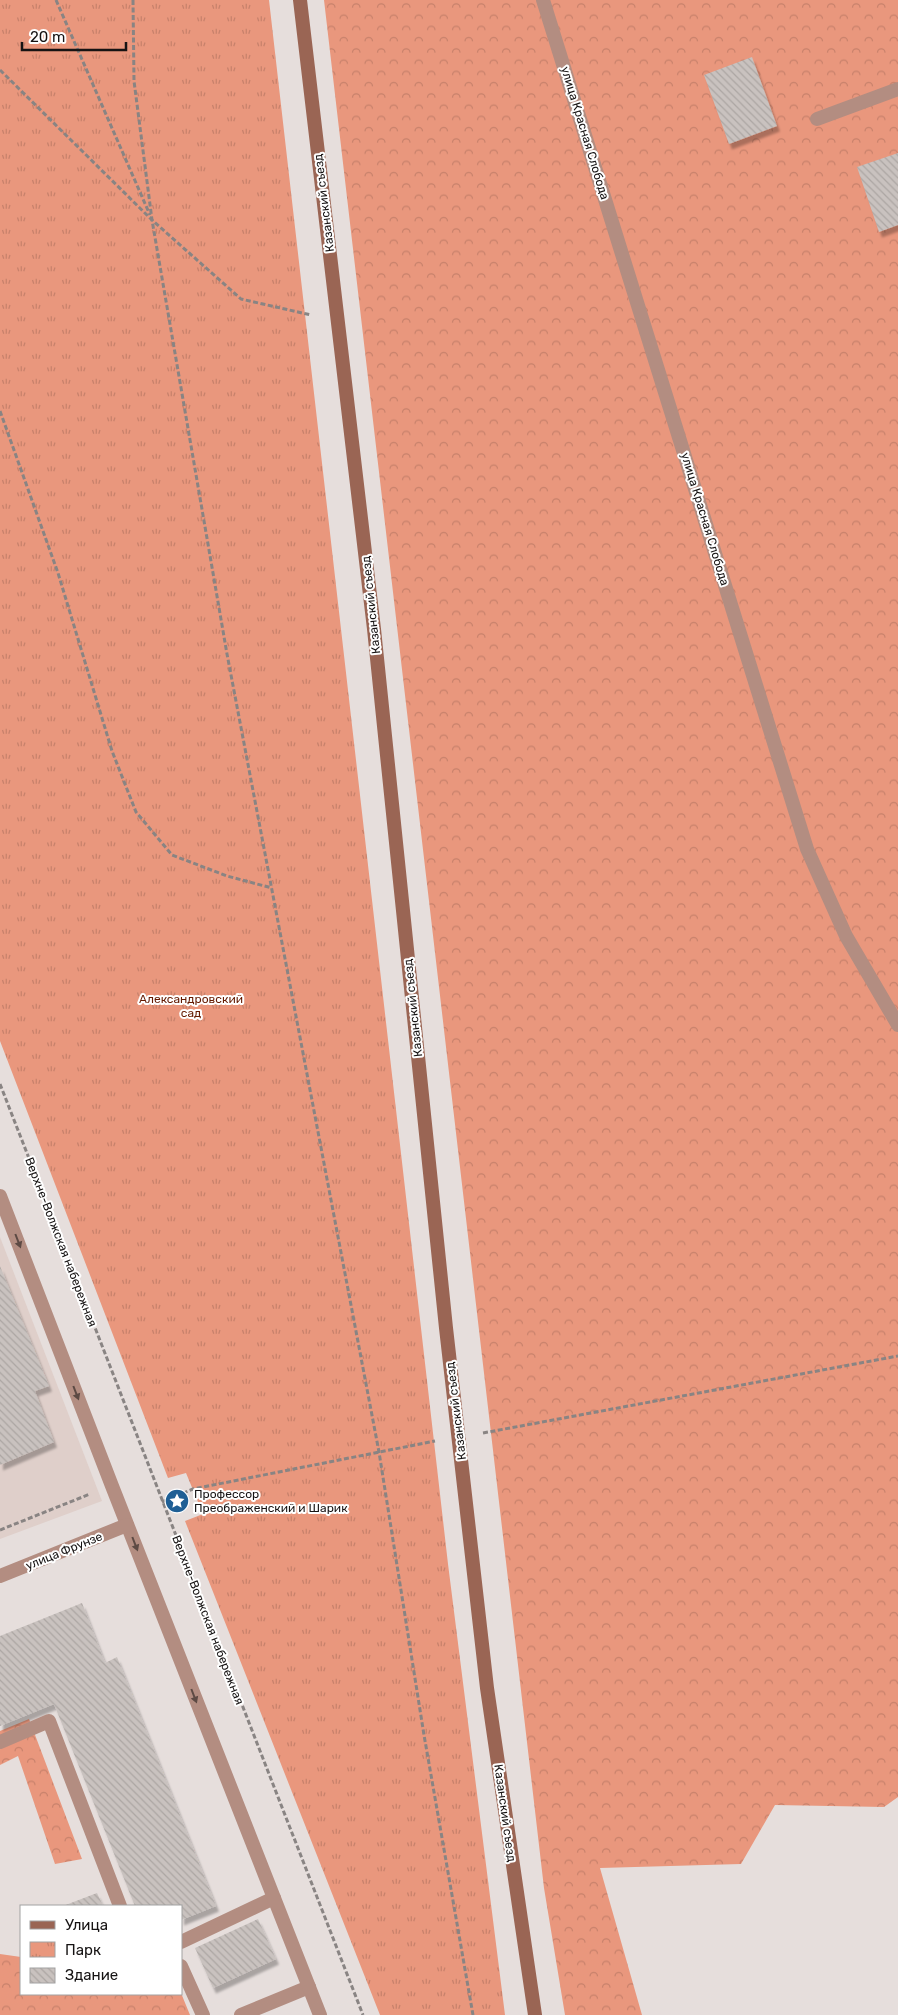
<svg xmlns="http://www.w3.org/2000/svg" width="898" height="2015" font-family="Rubik,sans-serif">
<style>
.built{fill:#dfcfca}
.forest{fill:url(#forest-crowns)}
.park{fill:url(#park-tufts)}
.building{fill:url(#building-back-hatch);filter:url(#shadow)}
.lines{fill:none;stroke-linecap:round;stroke-linejoin:round}
.path{stroke:#898483;stroke-width:3;stroke-dasharray:5 2.5;stroke-linecap:butt}
.service{stroke:#b38d81;stroke-width:14}
.minor{stroke:#b38d81;stroke-width:14}
.secondary{stroke:#9a6554;stroke-width:14}
.oneway{fill:#5d4a44}
.labels{text-anchor:middle;dominant-baseline:central;stroke-width:4;stroke-linejoin:round;paint-order:stroke}
.street-label{font-size:12px;fill:#161313;stroke:#fff}
.park-label{font-size:12px;fill:#641a00;stroke:#fff}
.poi-label{font-size:12px;fill:#161313;stroke:#fff;text-anchor:start}
</style>
<defs>
<pattern id="forest-crowns" width="20" height="18" patternUnits="userSpaceOnUse" patternTransform="scale(1.25)"><rect width="20" height="18" fill="#e9977d"/><path d="M2 6a3 3 0 1 1 6 0M12 15a3 3 0 1 1 6 0" fill="none" stroke="#c7816b"/></pattern>
<pattern id="park-tufts" width="24" height="20" patternUnits="userSpaceOnUse" patternTransform="scale(1.25)"><rect width="24" height="20" fill="#e9977d"/><path d="M3 7l-1-3M5 7V3M7 7l1-3M15 17l-1-3M17 17v-4M19 17l1-3" fill="none" stroke="#c7816b"/></pattern>
<pattern id="building-back-hatch" width="6" height="6" patternUnits="userSpaceOnUse" patternTransform="scale(1.25)"><rect width="6" height="6" fill="#c9c2bf"/><path d="M-1 5l2 2M0 0l6 6M5-1l2 2" fill="none" stroke="#aca6a3"/></pattern>
<filter id="shadow"><feDropShadow dx="3" dy="5.5" stdDeviation="1" flood-color="#0004"/></filter>
</defs>
<rect width="100%" height="100%" fill="#e6dedc"/>
<path class="built" d="M0,1237l102,264 -102,38z"/>
<g class="forest">
<path d="M324,0h574v1797l-14,10 -109,-2 -34,59 -141,4 42,147h-77l-21,-127z"/>
<path d="M29,1719l53,140 -27,5 -37,-108 -18,9v-34z"/>
<path d="M0,1954l21,3v37l160,-1 9,22h-190z"/>
</g>
<path class="park" d="M0,0h269l179,1564 57,451h-125l-195,-494 18,-7 -17,-41 -18,5 -168,-437z"/>
<g class="building">
<path d="M752,57l25,69 -48,18 -25,-69z"/>
<path d="M898,153v72l-19,7 -22,-65z"/>
<path d="M0,1266l49,120 -14,5 19,51 -54,23z"/>
<path d="M82,1603l23,60 12,-6 99,249 -35,14v-14h-46l-81,-202 -54,22v-90z"/>
<path d="M97,1893l6,13h-40z"/>
<path d="M258,1919l18,40 -63,29 -18,-40z"/>
</g>
<g class="lines">
<g class="path">
<path d="M56,0l94,215"/>
<path d="M133,0l1,81 18,139 75,434 152,798 45,283 49,280"/>
<path d="M0,70l152,150 89,79 70,16"/>
<path d="M0,411l58,162 54,178 24,61 36,43 55,21 45,12"/>
<path d="M0,1084l363,931"/>
<path d="M483,1433l415,-77"/>
<path d="M162,1502l31,-13 242,-48"/>
<path d="M0,1530l90,-36"/>
</g>
<g class="service">
<path d="M543,0l264,849 39,87 52,89"/>
<path d="M817,119l81,-30"/>
<path d="M0,1742l49,-21 71,185"/>
<path d="M181,1942l93,-44"/>
<path d="M181,1966l22,49"/>
<path d="M241,2015l68,-28"/>
</g>
<g class="minor">
<path d="M0,1196l112,290 208,529"/>
<path d="M0,1576l127,-51"/>
</g>
<path class="secondary" d="M300,0l74,629 72,699 41,360 48,327"/>
</g>
<defs><path id="oneway-solid" d="M-6-.8H1V-3.2L6.5 0L1 3.2V.8H-6Z" transform="scale(1.25)"/></defs>
<g class="oneway">
<use href="#oneway-solid" transform="translate(18 1241) rotate(69)"/>
<use href="#oneway-solid" transform="translate(76 1393) rotate(69)"/>
<use href="#oneway-solid" transform="translate(135 1544) rotate(69)"/>
<use href="#oneway-solid" transform="translate(194 1696) rotate(69)"/>
</g>
<defs>
<g id="sight-disc" transform="scale(1.25)"><circle r="9.5" fill="#1f5f95" stroke="#fff"/><path d="M0-6L1.8-2.2L6-1.7L2.9 1.2L3.7 5.4L0 3.3L-3.7 5.4L-2.9 1.2L-6-1.7L-1.8-2.2Z" fill="#fff"/></g>
</defs>
<g fill-rule="evenodd">
<use href="#sight-disc" x="177" y="1501"/>
</g>
<g class="labels">
<g class="street-label">
<text transform="translate(585 133) rotate(73)">улица Красная Слобода</text>
<text transform="translate(324 203) rotate(-97)">Казанский съезд</text>
<text transform="translate(705 519) rotate(73)">улица Красная Слобода</text>
<text transform="translate(371 605) rotate(-96)">Казанский съезд</text>
<text transform="translate(413 1008) rotate(-96)">Казанский съезд</text>
<text transform="translate(61 1242) rotate(69)">Верхне-Волжская набережная</text>
<text transform="translate(456 1411) rotate(-97)">Казанский съезд</text>
<text transform="translate(64 1551) rotate(-22)">улица Фрунзе</text>
<text transform="translate(208 1620) rotate(69)">Верхне-Волжская набережная</text>
<text transform="translate(505 1813) rotate(82)">Казанский съезд</text>
</g>
<g class="park-label">
<text x="191" y="999">Александровский<tspan x="191" dy="14">сад</tspan></text>
</g>
<g class="poi-label">
<text x="194" y="1494">Профессор<tspan x="194" dy="14">Преображенский и Шарик</tspan></text>
</g>
</g>
<rect x="20" y="1905" width="162" height="90" fill="#ffffff" stroke="#a2a1a1"/>
<rect x="30" y="1921" width="25" height="8" fill="#9a6554" stroke="#a2a1a1"/>
<text x="65" y="1930" font-size="15" fill="#161313">Улица</text>
<rect x="30" y="1942" width="25" height="15" fill="url(#park-tufts)" stroke="#a2a1a1"/>
<text x="65" y="1955" font-size="15" fill="#161313">Парк</text>
<rect x="30" y="1968" width="25" height="15" fill="url(#building-back-hatch)" stroke="#a2a1a1"/>
<text x="65" y="1980" font-size="15" fill="#161313">Здание</text>
<path d="M22 42v8h104v-8" fill="none" stroke="#161313" stroke-width="2.5"/>
<text x="30" y="42" font-size="15" fill="#161313" stroke="#ffffff" stroke-width="4" paint-order="stroke">20 m</text>
</svg>
